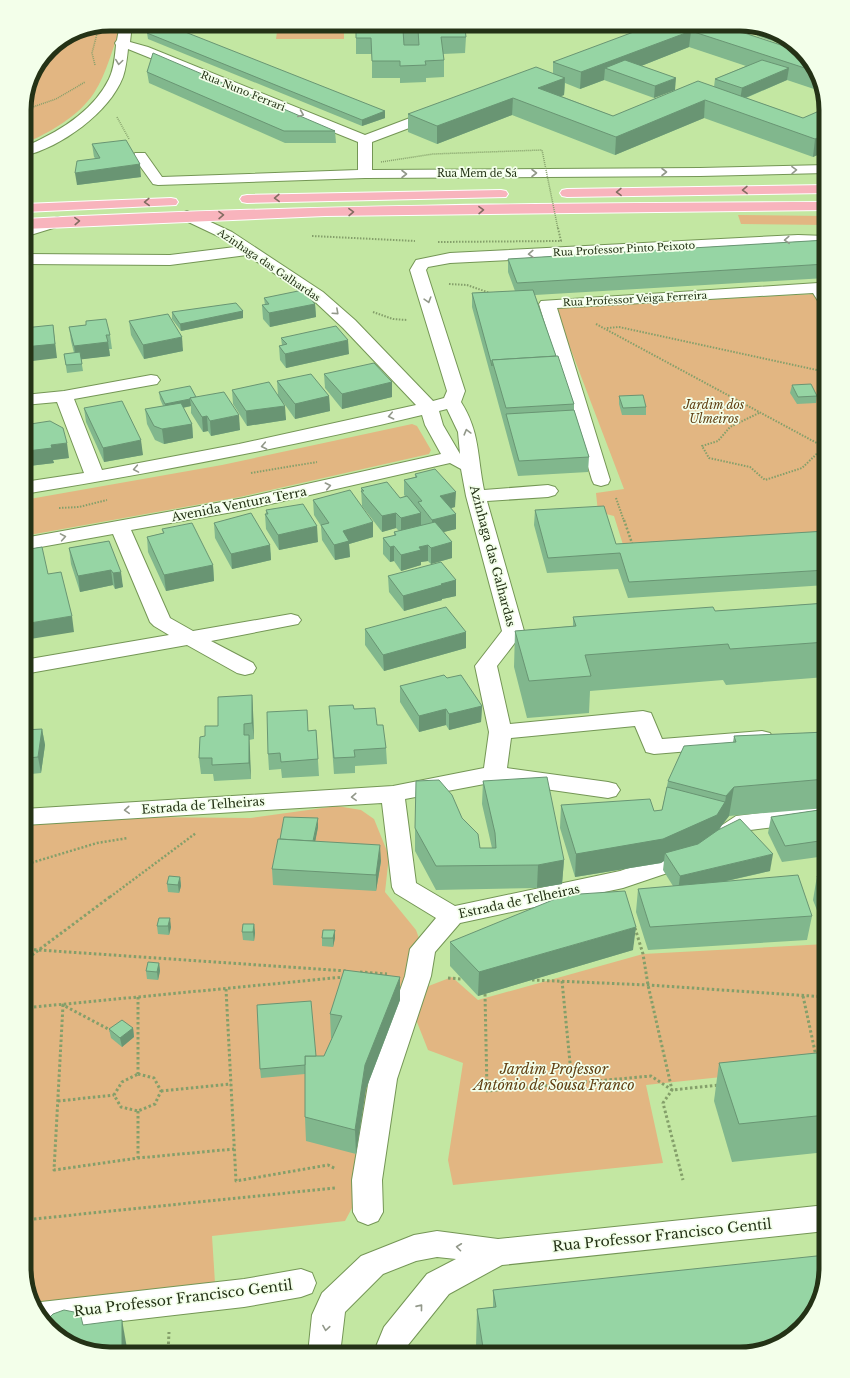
<svg xmlns="http://www.w3.org/2000/svg" width="850" height="1378" font-family="'Libre Baskerville',serif">
<style>
.green{fill:#e2b682}
.lines{fill:none;stroke-linecap:round;stroke-linejoin:round}
.minor-casing{stroke:#749655;stroke-width:2}
.highway-casing{stroke:#fff;stroke-width:2}
.path-far3{stroke:#849f6a;stroke-width:1.5;stroke-dasharray:1 1;stroke-linecap:butt}
.path-far2{stroke:#849f6a;stroke-width:2;stroke-dasharray:1.5 1.5;stroke-linecap:butt}
.path-far1{stroke:#849f6a;stroke-width:2.5;stroke-dasharray:2 2;stroke-linecap:butt}
.path{stroke:#849f6a;stroke-width:3;stroke-dasharray:2.5 2.5;stroke-linecap:butt}
.minor{fill:#fff;fill-rule:evenodd}
.highway{fill:#f8b4bd;fill-rule:evenodd}
.path-bridge-far1{stroke:#849f6a;stroke-width:1.5;stroke-dasharray:1 1;stroke-linecap:butt}
.path-bridge{stroke:#849f6a;stroke-width:2;stroke-dasharray:1.5 1.5;stroke-linecap:butt}
.wall{fill:#81b78d;fill-rule:evenodd}
.shaded-wall{fill:#699573}
.building{fill:#96d5a4;stroke:#699573;fill-rule:evenodd}
.oneway{stroke:#92988a}
.oneway2{stroke:#836c61}
.labels{text-anchor:middle;dominant-baseline:central;stroke-width:3.5;stroke-linejoin:round;paint-order:stroke}
.far-street-label{font-size:10px;fill:#243216;stroke:#f3ffea}
.park-label{font-size:12px;font-style:italic;fill:#614013;stroke:#f3ffea}
.street-label{font-size:12px;fill:#243216;stroke:#f3ffea}
.near-park-label{font-size:14px;font-style:italic;fill:#614013;stroke:#f3ffea}
.near-street-label{font-size:14px;fill:#243216;stroke:#f3ffea}
.rim{fill:none;stroke:#243216;stroke-width:5}
</style>
<rect width="100%" height="100%" fill="#c3e7a2"/>
<g class="green">
<path d="M110,24h12c-9,22 -15,49 -28,69 -16,24 -44,39 -70,51v-40l7,-27 18,-28 28,-19z"/>
<path d="M278,25h66v14h-68z"/>
<path d="M738,215l88,1v9l-85,-1z"/>
<path d="M815,294l11,18v35l-3,2 3,2v188l-201,12 -11,-35 -16,-4 -2,-19 28,-4 -69,-181z"/>
<path d="M412,424l5,2 14,24 -2,4 -189,43 -216,39v-36l198,-35z"/>
<path d="M337,806l24,4 13,9 15,37 -4,36 31,38 7,19 -56,231 -22,41 -133,15 3,47 -183,20 -8,-35v-444l121,-7 106,1z"/>
<path d="M826,944v122l-180,19 17,78 -210,22 -5,-25 15,-97 -35,-13 -15,-38 13,-25 26,-10 26,23 165,-46z"/>
</g>
<g class="lines">
<g class="minor-casing">
<g id="minor">
<path d="M120,24h12l-2,18 18,5 217,88 66,-25h10l2,3 -2,3 -69,26v28l328,-2 126,-3v8l-126,3 -335,2 -207,7 -5,-1 -18,-25 -2,-3 2,-3h10l17,24 196,-7v-28l-230,-93c-1,9 -2,19 -5,28 -14,36 -62,70 -99,79v-9c33,-14 69,-35 85,-68 5,-10 6,-23 7,-34l-1,-2 2,-3z"/>
<path d="M187,211l45,21 91,60 32,28 78,81 11,-3 3,-7 -37,-121 6,-10 34,-7 348,-18 28,1v10l-28,-1 -348,18 -22,4 -2,3 39,121 -4,11c19,30 16,54 23,88l64,-5 7,2 3,4 -3,4 -7,2 -61,4 37,130 -27,35 13,58 133,-13 8,2 11,26 100,-8 8,2 3,5 -3,5 -8,2 -108,9 -8,-2 -11,-26 -124,12 -4,30 101,14 8,2 4,6 -4,6 -8,2 -113,-16 -90,17 11,84 39,23 165,-35 71,-24 9,3 3,6 -3,6 -77,26 -163,35 -25,29 -4,24 -34,103 -15,101 1,32 -5,9 -10,4 -10,-4 -5,-9 -1,-32 17,-101 36,-103 5,-27 26,-31 -41,-25 -3,-6 -10,-84 -358,22v-16l369,-23 91,-18 5,-36 -14,-66 27,-35 -36,-135 -5,-27 -11,-6 -206,47 -113,20 39,88 23,13 98,-17 7,2 3,4 -3,4 -87,17 42,22 3,5 -3,5 -8,2 -8,-2 -50,-28 -163,29v-14l145,-25 -15,-9 -4,-4 -37,-88 -89,16v-12l220,-40 197,-44 -16,-29 -3,-10c-132,32 -264,57 -398,79v-12l60,-9 -27,-71 -33,3v-10l40,-4 87,-16 6,1 3,4 -3,4 -83,15 28,71 137,-26 177,-39 -73,-77 -32,-30 -64,-43 -77,10 -146,-1v-10l146,1 65,-8 -13,-9 -40,-19 -3,-3 3,-3zM447,409l11,23 2,22 -17,-29 -4,-14z"/>
<path d="M58,217l5,2 3,3 -3,3 -39,12v-10z"/>
<path d="M818,283l6,2 2,3v18l-6,-2 -7,-11 -256,15 53,172 -2,4 -7,2 -7,-2 -2,-4 -53,-176 2,-3z"/>
<path d="M826,805v16l-76,9 -22,15 -9,2 -9,-2 -3,-6 3,-6 26,-17z"/>
<path d="M826,1205v26l-324,34 -53,29 -41,51 -3,9h-32l11,-27 43,-53 29,-15 -19,-2 -21,4 -33,13 -38,38 -5,42h-32l4,-39 10,-22 39,-37 53,-21 23,-4 61,8z"/>
<path d="M301,1269l11,4 4,10 -4,10 -11,4 -57,10 -191,22 -20,-24 8,-3 203,-23z"/>
</g>
</g>
<g class="highway-casing">
<g id="highway">
<path d="M826,185v8l-259,4 -5,-1 -2,-3 2,-3 5,-1z"/>
<path d="M501,190l5,1 2,3 -2,3 -259,6 -5,-1 -2,-3 2,-3 5,-1z"/>
<path d="M171,198l5,1 2,3 -2,3 -152,7v-8z"/>
<path d="M826,202v8l-501,6 -301,13v-10c267,-14 535,-16 802,-17z"/>
</g>
</g>
<g class="path-far3">
<path d="M95,65l-3,-12 7,-27"/>
<path d="M24,110l32,-11 29,-17"/>
<path d="M117,117l12,22"/>
</g>
<g class="path-far2">
<path d="M312,236l103,5"/>
<path d="M449,284l18,1 23,8"/>
<path d="M373,312l20,7 14,1"/>
<path d="M596,324l230,124"/>
<path d="M607,328l12,-1 207,45"/>
<path d="M759,413l-29,14 -12,14 -16,5 7,12 41,9 15,13 37,-12 24,-23"/>
<path d="M251,473l66,-11"/>
<path d="M616,498l8,23"/>
<path d="M59,508l20,-1 28,-7"/>
</g>
<g class="path-far1">
<path d="M624,520l9,26"/>
<path d="M24,865l73,-22 31,-5"/>
<path d="M110,897l86,-64"/>
</g>
<g class="path">
<path d="M635,928l8,26 5,31 24,105 -9,13 20,77"/>
<path d="M24,949l323,22"/>
<path d="M24,961l87,-65"/>
<path d="M360,972l27,2"/>
<path d="M448,978l14,1"/>
<path d="M532,980l116,5 178,12"/>
<path d="M562,981l10,102"/>
<path d="M226,989l10,192 92,-16 8,4"/>
<path d="M485,994l2,97 164,-15 21,14 47,-5"/>
<path d="M803,996l13,60"/>
<path d="M138,997v77"/>
<path d="M24,1008l320,-31"/>
<path d="M112,1031l-49,-26 -9,165 84,-12 96,-9"/>
<path d="M138,1074l16,4 7,13 -6,13 -17,7 -17,-4 -7,-12 8,-13z"/>
<path d="M161,1091l70,-7"/>
<path d="M58,1101l56,-6"/>
<path d="M138,1111v47"/>
<path d="M24,1220l311,-32"/>
<path d="M168,1354l1,-22"/>
</g>
<use href="#minor" class="minor"/>
<use href="#highway" class="highway"/>
<path class="path-bridge-far1" d="M381,162l52,-8 109,-4 16,79"/>
<path class="path-bridge" d="M438,242l123,-1 -3,-13"/>
</g>
<g class="wall">
<path d="M717,24l100,48 4,16 -4,2 -30,-10 -41,18 57,20 23,-8v41l-13,6 -109,-39 -89,37 -103,-40 -75,29 -29,-12v-18l145,-41v-11zM689,47l57,19 -31,13 -1,8 -101,29 -52,-20 3,-1 1,-12 15,6 24,-9 50,18 21,-8 -34,-24z"/>
<path d="M724,24h21l-11,4z"/>
<path d="M758,28l30,11 9,10 -40,-13z"/>
<path d="M452,30l14,7 -1,16 -22,1 1,6v17l-18,1v4l-26,1v-5h-28v-24h-16v-23z"/>
<path d="M147,33l238,78v7l-23,8 -214,-87z"/>
<path d="M147,72l188,59 1,12h-51l-136,-60z"/>
<path d="M92,144l49,33 -64,8 18,-27 -1,-1z"/>
<path d="M826,240v38l-291,17 21,61 18,48v6l15,47 -1,15 -70,4 -46,-169v-14l43,-2 -7,-19v-13z"/>
<path d="M264,298l51,6 1,13 -46,10 -7,-8 -1,-14h3z"/>
<path d="M243,311v7l-62,13 -9,-12v-7z"/>
<path d="M86,321l24,14 2,14h-3l1,7 -29,3 2,12 -16,2 -3,-19 10,-1 -3,-12 -2,-14 17,-2z"/>
<path d="M129,321l54,30 -39,8 -13,-24z"/>
<path d="M281,338l68,16 -63,14 -6,-8 -1,-14 3,-1z"/>
<path d="M324,374l68,8v15l-50,12 -17,-21z"/>
<path d="M277,381l52,15 1,15 -35,8 -12,-17 3,18 -39,6 -14,-22 -1,-14 46,5z"/>
<path d="M792,385l25,11 -1,7 -19,1 -7,-11z"/>
<path d="M159,392l37,5 44,33 -29,6 -3,-5 -5,1 -12,-19v-7l-8,2 9,16 1,14 -29,6 -9,-4 -8,-16 -2,-15 18,-3 -3,-7z"/>
<path d="M619,396l27,11v8h-24l-3,-11z"/>
<path d="M84,408l59,47 -39,7 -18,-40z"/>
<path d="M24,415l6,9 39,34 -16,2 1,3 -25,3 -5,-23z"/>
<path d="M415,474l40,33 -4,1 5,6v15l-13,3 9,10v16l-21,6 -3,-3 -7,1v3l-20,6 -7,-10 -4,1 -7,-8v-16l11,-2v-4l5,-1 -3,-3 -14,4 -20,-26 -1,-18 39,10 5,-2 -1,-1v-15l11,-3z"/>
<path d="M313,500l60,37 -24,7 1,13 -15,3 -13,-20 -1,-14 -7,-11z"/>
<path d="M266,510l52,32 -39,8 -13,-21 -1,-15h1z"/>
<path d="M535,510l81,34 210,-13v54l-198,13 -10,-29 -71,4 -13,-48z"/>
<path d="M214,523l56,22 1,15 -39,9 -17,-31z"/>
<path d="M162,529l51,36 1,16 -48,10 -18,-39 -1,-15 16,-4z"/>
<path d="M109,541l14,46 -8,2 -2,-4 -33,7 -9,-28 -2,-16z"/>
<path d="M388,576l68,4v16l-14,3v1l-38,11 -15,-19z"/>
<path d="M826,603v74l-100,8 -3,-5 -133,11 -1,22 -62,5 -13,-51 1,-36 58,-5v-9l142,-6z"/>
<path d="M365,629l101,19 -82,23 -19,-26z"/>
<path d="M447,678l35,28 -1,16 -32,8 -3,-5 -27,7 -19,-30v-16z"/>
<path d="M252,695l1,16 1,28 -5,1 2,39 -37,2 -1,-7h-12l-2,-16 6,-22 13,-10z"/>
<path d="M329,706l25,3 23,16 9,23 1,16 -32,2v7l-21,1z"/>
<path d="M42,729l3,16 -4,28 -10,1 -1,16h-6v-60z"/>
<path d="M316,730l3,46 -37,2 -1,-9 -12,1 -1,-16 40,-23z"/>
<path d="M826,732v76l-97,8 -7,9 -3,4 51,42 -43,10 85,35 -5,24 -159,10 -12,-38 2,-23 35,-3 -10,-16 1,-9 -3,2 -86,14 -15,-49 1,-23 93,6 8,-1 6,-29 65,-39 1,-6z"/>
<path d="M483,781l81,79 -2,24 -25,4 -101,2 -21,-39v-23l47,-10 18,30h12l-10,-44z"/>
<path d="M826,809v47l-44,6 -14,-29 3,-16z"/>
<path d="M318,827l-3,14 66,20 -5,30 -103,-6 -1,-16 8,-30z"/>
<path d="M826,875v59l-13,-34 4,-24z"/>
<path d="M180,877l1,9 -2,7 -11,-1 -1,-8z"/>
<path d="M159,918l12,9 -2,8 -11,-1 -1,-8z"/>
<path d="M254,924l1,9 -1,8 -11,-1 -1,-8z"/>
<path d="M322,938h13l-2,9 -11,-1z"/>
<path d="M450,942l183,8 -155,46 -28,-30z"/>
<path d="M159,963l1,8 -2,9 -11,-1 -1,-8z"/>
<path d="M400,977v23l-34,89 -10,65 -50,-13 -1,-24v-43l-44,4 -1,-9 56,-13h8l8,-18h-1l-1,-24z"/>
<path d="M133,1028l1,9 -12,10 -11,-9 -2,-9z"/>
<path d="M826,1052v100l-94,10 -18,-61 5,-38z"/>
<path d="M493,1290l247,64h-263l-1,-7 1,-38 16,-2z"/>
</g>
<g class="shaded-wall">
<path d="M734,24h11l-11,4z"/>
<path d="M691,31l-2,16 -68,27 -16,-6 -1,12 -24,9 1,-17z"/>
<path d="M789,68l-2,12 -47,20 2,-12z"/>
<path d="M818,77l3,11 -4,2z"/>
<path d="M565,78l-1,17 -26,10v-17z"/>
<path d="M676,78l-1,12 -21,8 1,-12z"/>
<path d="M513,98l-1,17 -75,29v-18z"/>
<path d="M705,100l-1,18 -89,37 1,-18z"/>
<path d="M385,111v7l-23,8v-6z"/>
<path d="M826,134v17l-13,6 2,-18z"/>
<path d="M140,164l1,13 -64,8 -2,-12z"/>
<path d="M315,304l1,13 -46,10 -1,-14z"/>
<path d="M243,311v7l-62,13 -1,-7z"/>
<path d="M53,325l4,33 -33,4v-15z"/>
<path d="M182,337l1,14 -39,8 -1,-14z"/>
<path d="M348,340l1,14 -63,14 -1,-14z"/>
<path d="M108,342l2,14 -34,4 -2,-14z"/>
<path d="M392,382v15l-50,12v-15z"/>
<path d="M329,396l1,15 -35,8v-15z"/>
<path d="M190,399l1,7 -25,5 -1,-7z"/>
<path d="M285,406l1,14 -39,6 -1,-15z"/>
<path d="M239,415l1,15 -29,6 -1,-15z"/>
<path d="M207,416l1,15 -5,1 -1,-15z"/>
<path d="M192,424l1,14 -29,6 -2,-15z"/>
<path d="M141,440l2,15 -39,7 -1,-14z"/>
<path d="M67,443l2,15 -16,2 1,3 -25,3 -2,-15 24,-6z"/>
<path d="M456,492l-1,15 -15,4v-15z"/>
<path d="M396,513v15l-14,4v-16z"/>
<path d="M421,513v15l-20,5v-15z"/>
<path d="M456,514v15l-24,6v-15z"/>
<path d="M373,522v15l-24,7 1,13 -15,3 -1,-15 9,-14z"/>
<path d="M317,526l1,16 -39,8 -1,-15z"/>
<path d="M452,542v16l-21,6v-16z"/>
<path d="M270,545l1,15 -39,9 -1,-15z"/>
<path d="M428,545v16l-7,1v3l-20,6v-16l18,-8z"/>
<path d="M394,546v15l-4,1v-15z"/>
<path d="M213,565l1,16 -48,10 -2,-16z"/>
<path d="M111,570l2,15 -33,7 -2,-16z"/>
<path d="M121,572l2,15 -8,2 -2,-16z"/>
<path d="M456,580v16l-14,3v1l-38,11 -1,-15 38,-12z"/>
<path d="M72,616l2,16 -50,8v-16z"/>
<path d="M466,632v16l-82,23 -1,-16z"/>
<path d="M252,695l1,16 1,28 -2,-16z"/>
<path d="M482,706l-1,16 -32,8v-16z"/>
<path d="M446,709v16l-27,7v-16z"/>
<path d="M42,729l3,16 -4,28 -3,-16z"/>
<path d="M249,735l1,16 1,28 -2,-16z"/>
<path d="M28,758l3,16 -1,16 -3,-16z"/>
<path d="M734,787l-5,29 -7,9 -8,13 -45,21 -4,-6 -1,8 -3,2 -86,14 1,-23 149,-52 1,-6z"/>
<path d="M318,818v9l-6,31v-9z"/>
<path d="M380,845l1,16 -5,30v-16z"/>
<path d="M773,854l-3,17 -92,21 2,-16z"/>
<path d="M564,860l-2,24 -25,4 1,-23z"/>
<path d="M180,877l1,9 -2,7 -1,-8z"/>
<path d="M170,918l1,9 -2,8 -1,-9z"/>
<path d="M254,924l1,9 -1,8 -1,-9z"/>
<path d="M636,927l-3,23 -155,46 1,-24z"/>
<path d="M335,930v8l-2,9v-9z"/>
<path d="M159,963l1,8 -2,9 -1,-8z"/>
<path d="M400,977v23l-34,89 -10,65 -1,-24 10,-65z"/>
<path d="M133,1028l1,9 -12,10 -2,-9z"/>
<path d="M122,1320l6,34h-6z"/>
</g>
<g class="building">
<path d="M371,24h81v6l13,-1 1,8h-25l3,23 -19,1 1,4 -26,1v-5h-28l-1,-23h-15v-7l15,-1zM403,30h15l1,15h-15z"/>
<path d="M655,24h62l82,27 18,21 -126,-41 -110,41 -28,-10z"/>
<path d="M170,26l215,85 -23,9 -215,-87z"/>
<path d="M153,53l182,78h-51l-137,-59z"/>
<path d="M625,60l51,18 -21,8 -50,-18z"/>
<path d="M762,60l27,8 -47,20 -27,-9z"/>
<path d="M536,67l29,11 -27,10 75,28 85,-35 105,37 23,-10v26l-11,5 -110,-39 -89,37 -103,-39 -76,28 -29,-12z"/>
<path d="M126,140l14,24 -65,9 2,-12 23,-3 -8,-14z"/>
<path d="M826,240v24l-309,19 -9,-24z"/>
<path d="M303,290l12,14 -46,9 -7,-8 7,-1 -5,-6z"/>
<path d="M533,290l23,66 -64,4v6l-20,-73z"/>
<path d="M236,303l7,8 -63,13 -8,-12z"/>
<path d="M168,314l14,23 -39,8 -14,-24z"/>
<path d="M106,319l4,16h-4l2,7 -34,4 -5,-19 17,-2v-4z"/>
<path d="M53,325l2,19 -31,3v-19z"/>
<path d="M336,326l12,14 -63,14 -6,-8 8,-2 -6,-6z"/>
<path d="M80,352l2,12 -16,1 -2,-11z"/>
<path d="M558,356l16,48 -68,4 -14,-48z"/>
<path d="M374,363l18,19 -50,12 -18,-20z"/>
<path d="M311,374l18,22 -34,8 -18,-23z"/>
<path d="M269,382l16,24 -39,5 -14,-21z"/>
<path d="M811,384l6,12 -19,1 -6,-12z"/>
<path d="M190,386l6,11 -6,1v1l-25,5 -6,-12z"/>
<path d="M224,392l15,23 -29,6 -3,-5 -5,1 -12,-19z"/>
<path d="M643,395l3,12 -23,1 -4,-12z"/>
<path d="M122,401l19,39 -38,8 -19,-40z"/>
<path d="M181,403l11,21 -30,5 -8,-3 -9,-17z"/>
<path d="M574,410l15,47 -70,4 -13,-47z"/>
<path d="M24,415h3l3,9 -6,1z"/>
<path d="M50,421l13,7 4,15 -16,2 1,3 -25,3 -3,-12v-14z"/>
<path d="M435,469l21,23 -16,4 16,18 -24,6 -14,-18 4,-1 -18,-21 13,-3 -2,-3z"/>
<path d="M387,482l13,16 7,-2 14,17 -20,5 -5,-5 -14,3 -21,-25h3l-3,-3z"/>
<path d="M350,490l23,32 -30,9 6,10 -15,4 -13,-20 8,-2 -16,-23z"/>
<path d="M303,504l14,22 -39,9 -13,-21h3l-2,-4z"/>
<path d="M604,506l12,38 210,-13v39l-197,12 -9,-29 -72,5 -13,-48z"/>
<path d="M251,513l19,32 -39,9 -17,-31z"/>
<path d="M435,522l17,20 -21,6 -3,-3 -9,2 2,3 -20,5 -7,-9 -4,1 -7,-9 13,-3 -2,-3z"/>
<path d="M192,523l21,42 -49,10 -17,-38 17,-4 -2,-4z"/>
<path d="M109,541l12,31 -8,1 -2,-3 -33,6 -9,-28z"/>
<path d="M42,547l6,27 13,-2 11,44 -48,8v-74z"/>
<path d="M441,562l15,18 -15,4 1,1 -39,11 -15,-20z"/>
<path d="M826,603v39l-96,7 -2,-5 -143,11 6,21 -62,5 -14,-50 61,-5 -3,-9 140,-10 2,4z"/>
<path d="M446,607l20,25 -83,23 -18,-26z"/>
<path d="M444,675l3,3 14,-3 21,31 -33,8 -3,-5 -27,7 -19,-30z"/>
<path d="M252,695v28l-8,1v11h5v28l-37,2v-7h-13l1,-21 5,-1v-10h13v-29z"/>
<path d="M353,705l1,4 21,-1 2,17h6l3,23 -32,2 1,7 -21,1 -5,-52z"/>
<path d="M307,710l1,21 8,-1 2,29 -37,3 -1,-9 -12,1 -1,-42z"/>
<path d="M42,729l-4,28 -10,1 -1,16h-3v-44z"/>
<path d="M826,732v47l-92,8 -8,9 -58,-15 16,-35 52,-4 -2,-6z"/>
<path d="M547,777l17,83 -26,5 -102,1 -21,-38 1,-47 23,-1 13,15 10,23 16,16 2,14h16l-1,-15 -12,-52z"/>
<path d="M667,787l58,15 -8,13 -54,24 -87,15 -15,-49 89,-6 4,12 8,-1z"/>
<path d="M826,809v31l-41,6 -14,-29z"/>
<path d="M284,817l34,1 -5,23 -33,-2z"/>
<path d="M740,819l33,35 -93,22 -15,-23 33,-9 20,-14z"/>
<path d="M278,839l102,6 -4,30 -104,-6z"/>
<path d="M798,875l14,41 -162,11 -12,-38z"/>
<path d="M826,875v24l-9,-23z"/>
<path d="M169,876l11,1 -2,8 -11,-1z"/>
<path d="M625,891l11,36 -157,45 -29,-30 115,-47z"/>
<path d="M159,918h11l-2,8h-11z"/>
<path d="M243,924h11l-1,8h-11z"/>
<path d="M323,930h12l-2,8h-11z"/>
<path d="M148,962l11,1 -2,9 -11,-1z"/>
<path d="M344,970l56,7 -35,88 -10,65 -50,-13v-61h19l18,-40 -12,-2z"/>
<path d="M311,1001l5,55h-11v9l-45,4 -3,-64z"/>
<path d="M122,1020l11,8 -13,10 -11,-9z"/>
<path d="M826,1052v63l-87,9 -20,-61z"/>
<path d="M826,1255v13l-12,43 -36,34 -38,9h-256l-7,-45 19,-2 -3,-17z"/>
<path d="M64,1310l10,2 7,5 2,8 39,-5v34h-18l-42,-14 -15,-18v-2l6,-6z"/>
</g>
<defs><path id="oneway-chevron" d="M-2-3.5L2.5 0L-2 3.5" fill="none" stroke-width="1.6" stroke-linecap="round" stroke-linejoin="round"/></defs>
<g class="oneway">
<use href="#oneway-chevron" transform="translate(119 62) rotate(98)"/>
<use href="#oneway-chevron" transform="translate(301 114) rotate(22)"/>
<use href="#oneway-chevron" transform="translate(794 170) rotate(-1)"/>
<use href="#oneway-chevron" transform="translate(664 172)"/>
<use href="#oneway-chevron" transform="translate(534 173)"/>
<use href="#oneway-chevron" transform="translate(404 174)"/>
<use href="#oneway-chevron" transform="translate(787 240) rotate(177)"/>
<use href="#oneway-chevron" transform="translate(531 254) rotate(177)"/>
<use href="#oneway-chevron" transform="translate(428 300) rotate(73)"/>
<use href="#oneway-chevron" transform="translate(336 312) rotate(42)"/>
<use href="#oneway-chevron" transform="translate(391 416) rotate(168)"/>
<use href="#oneway-chevron" transform="translate(467 432) rotate(-105)"/>
<use href="#oneway-chevron" transform="translate(264 446) rotate(169)"/>
<use href="#oneway-chevron" transform="translate(136 469) rotate(170)"/>
<use href="#oneway-chevron" transform="translate(328 486) rotate(-12)"/>
<use href="#oneway-chevron" transform="translate(63 537) rotate(-10)"/>
<use href="#oneway-chevron" transform="translate(354 797) rotate(177)"/>
<use href="#oneway-chevron" transform="translate(127 810) rotate(176)"/>
<use href="#oneway-chevron" transform="translate(459 1247) rotate(-173)"/>
<use href="#oneway-chevron" transform="translate(420 1307) rotate(-51)"/>
<use href="#oneway-chevron" transform="translate(326 1328) rotate(99)"/>
</g>
<g class="oneway2">
<use href="#oneway-chevron" transform="translate(745 190) rotate(179)"/>
<use href="#oneway-chevron" transform="translate(619 192) rotate(179)"/>
<use href="#oneway-chevron" transform="translate(277 198) rotate(178)"/>
<use href="#oneway-chevron" transform="translate(147 202) rotate(178)"/>
<use href="#oneway-chevron" transform="translate(481 210) rotate(-1)"/>
<use href="#oneway-chevron" transform="translate(351 212) rotate(-1)"/>
<use href="#oneway-chevron" transform="translate(221 215) rotate(-1)"/>
<use href="#oneway-chevron" transform="translate(77 221) rotate(-3)"/>
</g>
<g class="labels">
<g class="far-street-label">
<text transform="translate(243 91) rotate(22)">Rua Nuno Ferrari</text>
<text x="477" y="173">Rua Mem de Sá</text>
<text transform="translate(624 249) rotate(-3)">Rua Professor Pinto Peixoto</text>
<text transform="translate(269 265) rotate(34)">Azinhaga das Galhardas</text>
<text transform="translate(635 299) rotate(-3)">Rua Professor Veiga Ferreira</text>
</g>
<g class="park-label">
<text x="714" y="404">Jardim dos<tspan x="714" dy="14">Ulmeiros</tspan></text>
</g>
<g class="street-label">
<text transform="translate(239 504) rotate(-11)">Avenida Ventura Terra</text>
<text transform="translate(493 556) rotate(75)">Azinhaga das Galhardas</text>
<text transform="translate(203 805) rotate(-4)">Estrada de Telheiras</text>
<text transform="translate(519 901) rotate(-12)">Estrada de Telheiras</text>
</g>
<g class="near-park-label">
<text x="554" y="1069">Jardim Professor<tspan x="554" dy="16">António de Sousa Franco</tspan></text>
</g>
<g class="near-street-label">
<text transform="translate(662 1235) rotate(-6)">Rua Professor Francisco Gentil</text>
<text transform="translate(183 1298) rotate(-7)">Rua Professor Francisco Gentil</text>
</g>
</g>
<path d="M0 0H850V1378H0ZM110 31H740A79 79 0 0 1 819 110V1268A79 79 0 0 1 740 1347H110A79 79 0 0 1 31 1268V110A79 79 0 0 1 110 31Z" fill="#f3ffea" fill-rule="evenodd"/>
<path class="rim" d="M110 31H740A79 79 0 0 1 819 110V1268A79 79 0 0 1 740 1347H110A79 79 0 0 1 31 1268V110A79 79 0 0 1 110 31Z"/>
</svg>
